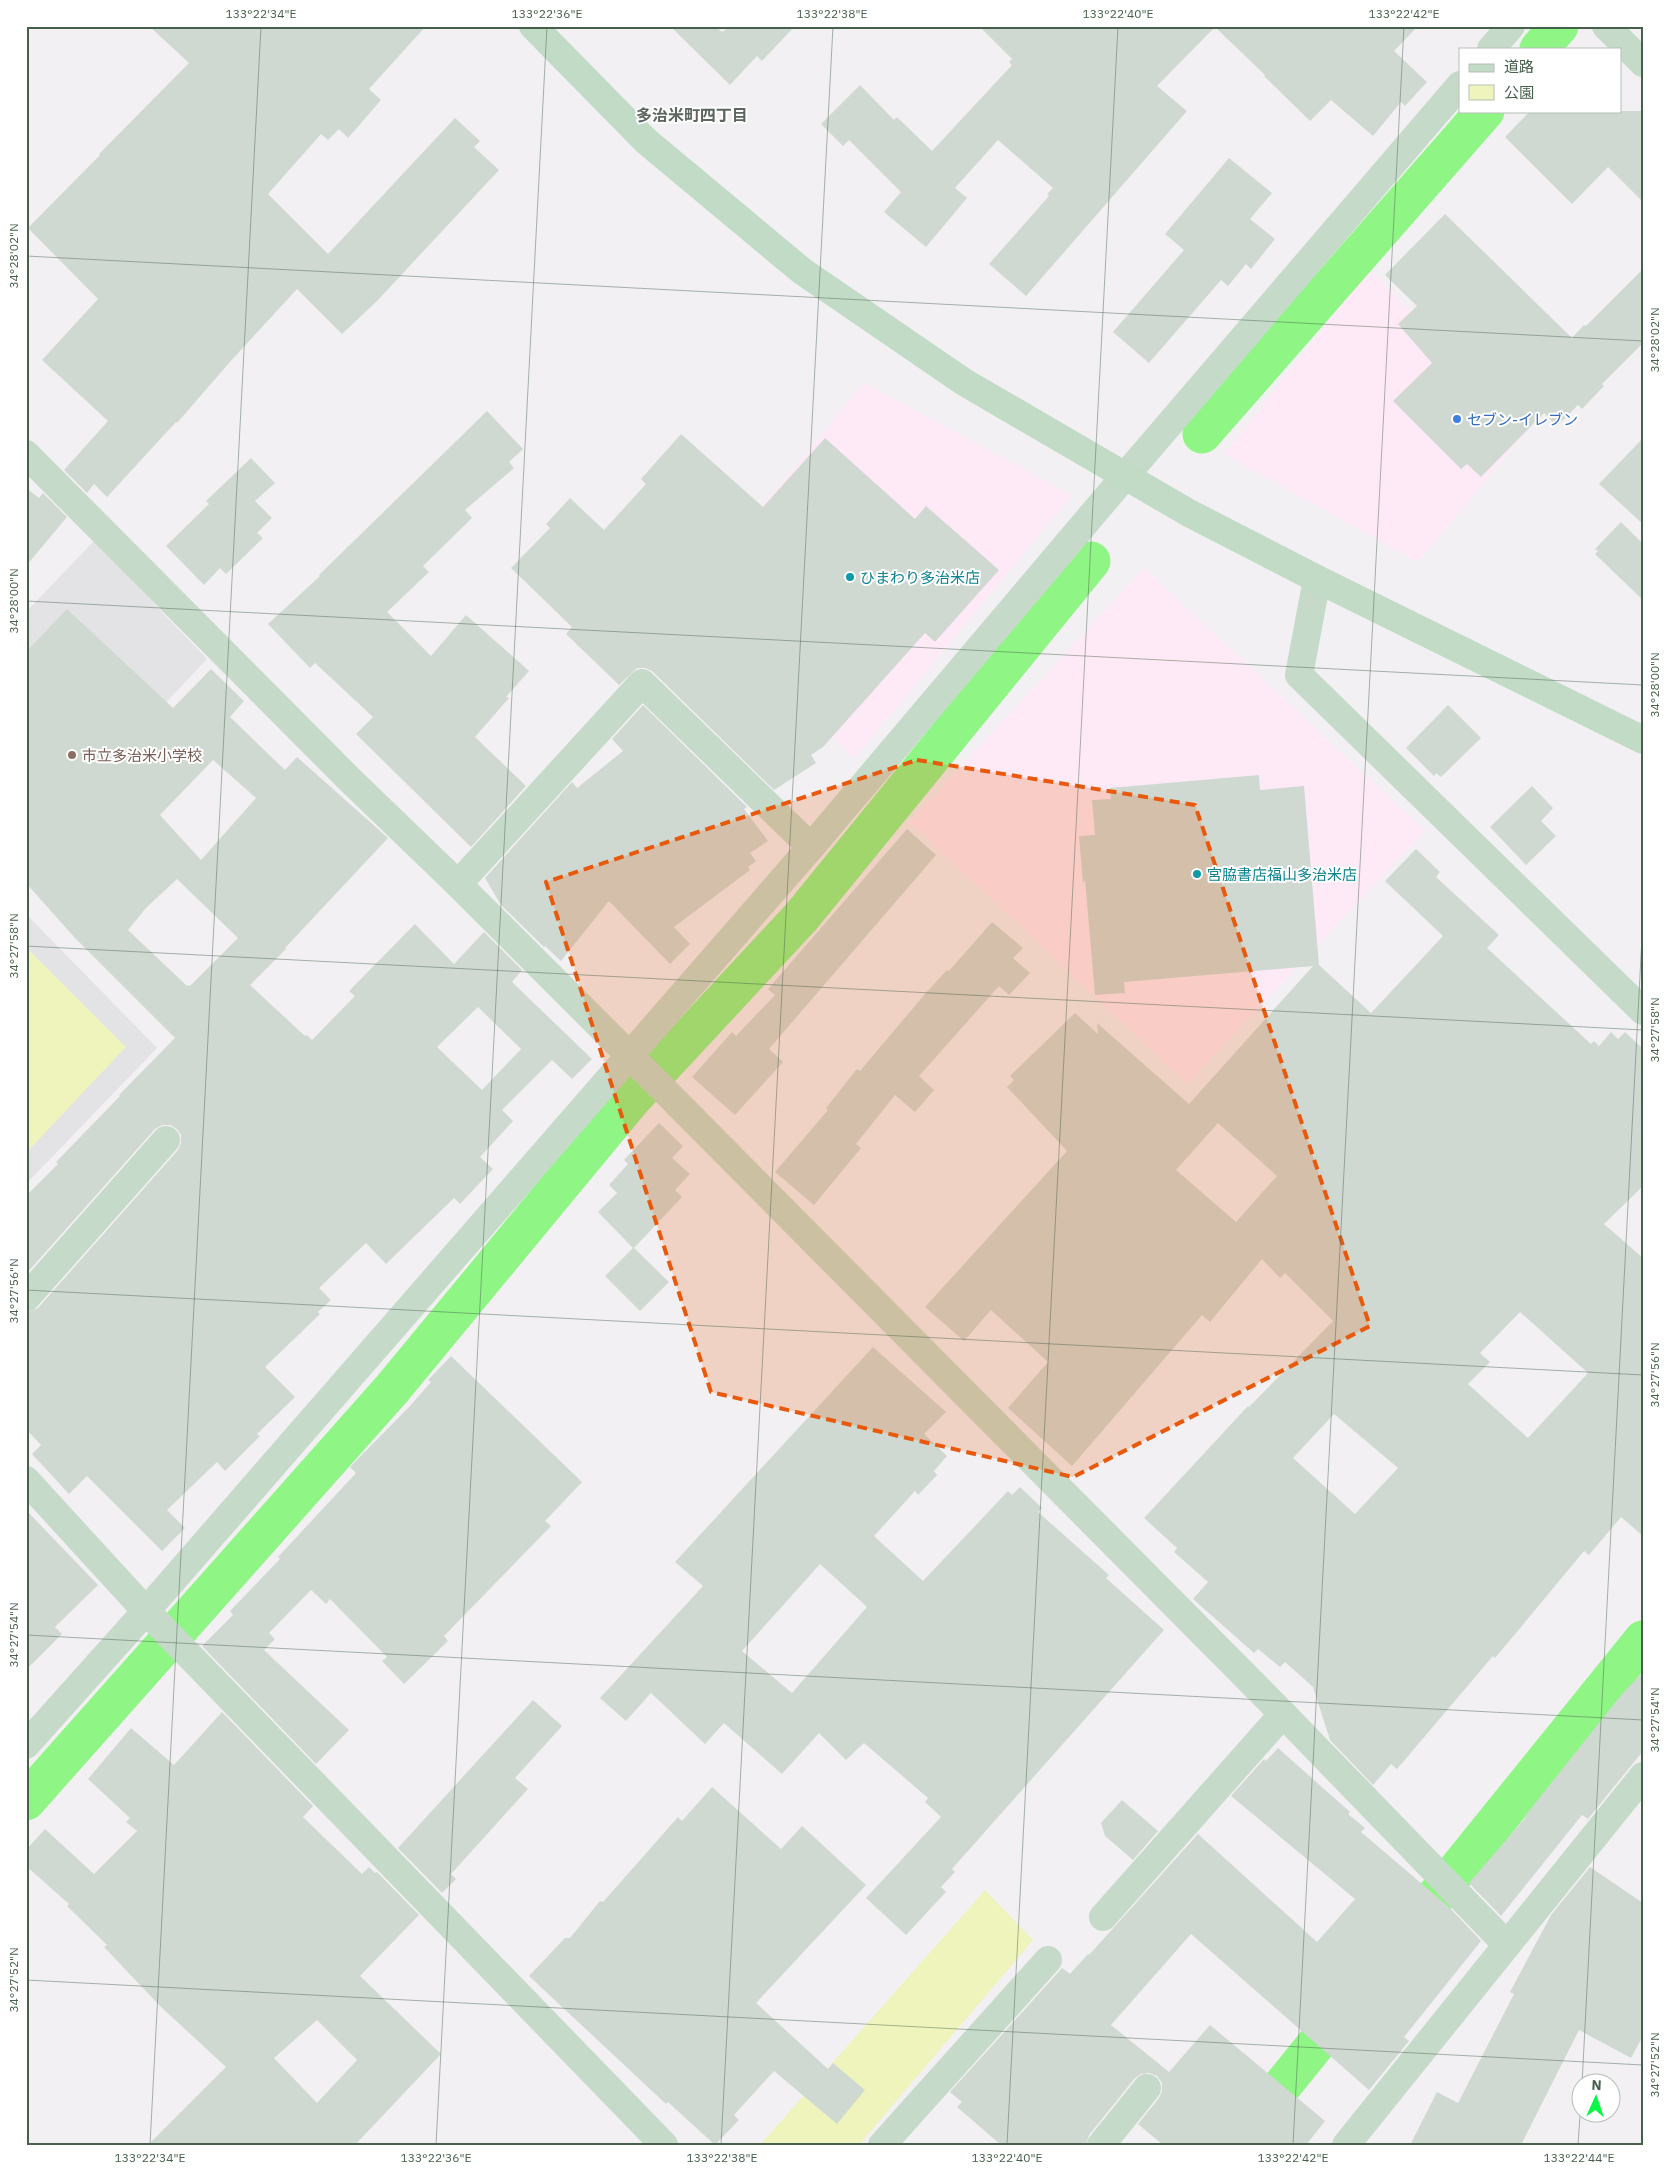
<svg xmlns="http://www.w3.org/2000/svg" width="1669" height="2171" font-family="'IBM Plex Sans','Noto Sans JP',sans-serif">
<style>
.commercial{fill:#feeaf6}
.education{fill:#e3e2e4}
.green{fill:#eff4bc}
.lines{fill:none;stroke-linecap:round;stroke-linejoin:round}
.canal{stroke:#8ff585;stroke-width:39}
.building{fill:#cfd9d2;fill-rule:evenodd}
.street{stroke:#c6dac9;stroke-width:28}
.secondary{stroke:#c2dbc7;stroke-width:28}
.marked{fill:#e8590c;fill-opacity:0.2;stroke:#e8590c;stroke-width:4;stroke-dasharray:10 6;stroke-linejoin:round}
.ticks{fill:none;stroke:#46604b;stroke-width:1;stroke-opacity:0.45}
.shop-dot{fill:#3f7fe0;stroke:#fff;stroke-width:2}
.culture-dot{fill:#0f9aa8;stroke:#fff;stroke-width:2}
.education-dot{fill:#8d6e63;stroke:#fff;stroke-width:2}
.labels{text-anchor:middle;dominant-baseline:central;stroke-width:4;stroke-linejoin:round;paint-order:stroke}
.shop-label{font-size:15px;fill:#366cbe;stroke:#fff;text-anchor:start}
.culture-label{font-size:15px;fill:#0d838f;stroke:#fff;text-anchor:start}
.education-label{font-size:15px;fill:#785e54;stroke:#fff;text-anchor:start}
.neighbourhood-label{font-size:16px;font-weight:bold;fill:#5c665f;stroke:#fff}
.neatline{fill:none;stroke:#46604b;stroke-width:2}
.ticks-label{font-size:12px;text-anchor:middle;fill:#46604b}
</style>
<rect width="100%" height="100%" fill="#f2f0f3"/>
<g class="commercial">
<path d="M1370,269l156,163 -108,130 -194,-108z"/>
<path d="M864,383l208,112 -218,264 -159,-171z"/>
<path d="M1144,568l281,263 -238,253 -277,-262z"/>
</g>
<g class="education">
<path d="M94,541l113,118 -181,192v-239z"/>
<path d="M26,914l131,134 -131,136z"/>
</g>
<g class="green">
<path d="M26,947l100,100 -100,106z"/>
<path d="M985,1890l48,50 -174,205h-99z"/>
</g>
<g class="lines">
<g class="canal">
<path d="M1539,49l20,-23"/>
<path d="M1202,434l283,-323"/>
<path d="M26,1801l366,-412 238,-288 172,-185 289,-355"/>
<path d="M1403,1937l240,-297"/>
<path d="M1249,2127l101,-125"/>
</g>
</g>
<g class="building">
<path d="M149,26h277l-57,63 12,11 -33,38 -9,-9 -11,11 -7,-6 -53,60 60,60 127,-136 25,23 -6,6 25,23 -121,130 -36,34 -45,-45 -68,74 -52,60 -1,-1 -69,75 -13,-13 -7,9 -23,-23 44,-49 -66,-61 56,-61 -70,-71 72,-73 -1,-1 90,-91z"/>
<path d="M670,26h45l7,6 6,-4 -2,-2h69l-33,35 -5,-5 -27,29z"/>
<path d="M979,26h439l-24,25 33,31 -22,24 -4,-4 -28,34 -42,-36 -21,21 -46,-45 1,-1 -50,-48 -58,59 30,25 -161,185 -37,-32 60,-68 -2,-2 6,-6 -55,-48 -43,48 12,10 -41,49 -42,-35 17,-20 -52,-52 -6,6 -22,-22 39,-39 34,35 3,-3 35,34 80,-86 -3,-3 3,-3z"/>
<path d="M1530,111h113v91l-35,-35 -36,37 -67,-67z"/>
<path d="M1229,158l43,35 -22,26 25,20 -24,30 -5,-5 -18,22 -7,-6 -72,83 -36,-31 71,-82 -19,-16z"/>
<path d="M1445,214l127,124 12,-13 2,1 57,-57v74l-41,41 2,2 -22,23 -4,-4 -21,21 -13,-13 -63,64 -14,-13 -6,5 -68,-68 39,-38 -34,-39 19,-18 -32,-31z"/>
<path d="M487,411l36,38 -14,13 5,6 -49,42 7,8 -49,48 6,6 -42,40 44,44 35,-41 63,56 -23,26 3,1 -34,39 51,49 -55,61 -115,-113 17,-17 -58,-54 -5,5 -42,-44 52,-48 -1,-1z"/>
<path d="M681,434l82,73 62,-69 90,81 11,-13 73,64 -64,72 -10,-9 -102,114 -12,8 5,8 -42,27 -122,-119 -7,-3h-8l-18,17 -53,-51 6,-7 -61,-59 39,-40 -4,-4 24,-26 34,32 42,-46 -5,-5z"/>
<path d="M1643,438v86l-44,-40z"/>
<path d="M251,458l24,25 -20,18 17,17 -15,15 6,5 -37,36 -6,-6 -16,17 -38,-39 43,-42 -3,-3z"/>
<path d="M26,488l13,10 4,-5 24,24 -41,49z"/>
<path d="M1621,522l22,22v56l-48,-46 3,-3 -3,-2z"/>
<path d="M67,609l106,99 38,-39 33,32 -14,16 55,53 12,-13 91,81 -103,110 1,1 -36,36 55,51 2,-1 5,5 43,-44 -6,-5 66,-67 39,40 30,-32 38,38 -10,12 80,77 -20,20 -20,-19 -50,50 11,11 -33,36 13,12 -33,35 -6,-6 -68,66 -20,-21 -47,45 12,12 -13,12 2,2 -55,53 30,30 -38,37 3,2 -35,35 -8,-9 -50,48 18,18 -23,23 -75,-75 -18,18 -37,-40 9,-9 -15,-16v-116l12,-5 140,-158 3,-7v-8l-4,-6 -7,-4h-8l-7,4 -129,145v-78l32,-32 -2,-2 64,-66 -1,-1 56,-57 -100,-100 -49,-55v-231zM213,760l43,38 -55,62 -41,-45zM177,879l61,59 -48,48 -2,-1 -1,1 -59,-56 18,-22zM478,1007l43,42 -39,41 -45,-43z"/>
<path d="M643,705l104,102 -3,2 24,32 -18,12 6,8 -8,6 2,3 -76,57 16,17 -20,20 -61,-63 -48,60 -16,-15 -1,1 -43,-42 -16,-27 87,-96 5,6 46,-37 -11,-12z"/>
<path d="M1448,705l33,33 -40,39 -5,-4 -2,3 -28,-28z"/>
<path d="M1259,775l1,15 44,-4 15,179 52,48 72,-77 -58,-55 31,-32 24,23 -4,5 63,58 -12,13 104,96 3,-3 5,5 12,-14 7,7 7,-7 18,17v137l-39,38 39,34v278l-22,-19 -32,38 -5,-4 -73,88 -16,19 -2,-2 -96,113 -6,-5 -18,21 -43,-45 -17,-53 -28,-25 -5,5 -22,-18 -4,4 -61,-54 15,-17 -34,-30 3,-4 -33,-30 104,-112 1,1 84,-86 -48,-48 -5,5 -18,-19 -52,63 -8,-7 -130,151 -64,-58 40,-46 -57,-52 -27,31 -39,-34 142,-156 -60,-64 7,-7 -4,-4 65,-63 23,21 -1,-11 92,81 124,-138 -189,16 1,11 -30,2 -10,-115 -2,3 -4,-47 16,-1 -3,-35 19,-1 -1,-11zM1218,1123l59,53 -41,46 -60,-52zM1520,1312l68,61 -60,65 -60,-54 22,-22 -10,-9zM1334,1414l64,54 -43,46 -62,-56z"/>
<path d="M1532,786l21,22 -12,13 15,15 -30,29 -36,-38z"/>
<path d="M907,829l29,26 -167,194 14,13 -48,53 -43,-38 40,-45 4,4 39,-41 -7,-6z"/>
<path d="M992,922l31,26 -10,10 17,15 -21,22 -10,-9 -80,90 15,14 -19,22 -20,-17 -39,49 5,4 -47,57 -39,-33 53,-62 -2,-2 31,-39 3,2 65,-77 22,-24 2,1z"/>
<path d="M659,1123l24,23 -11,12 18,16 -15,16 7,7 -48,51 35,34 -29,29 -35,-35 28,-28 -35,-36 19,-19 -8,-8 19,-21 -4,-4z"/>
<path d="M873,1347l73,65 -22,22 23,22 -13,15 3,4 -19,20 -3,-4 -41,45 49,45 85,-90 4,4 8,-8 22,21 -4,4 71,63 -3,3 58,52 -212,239 3,3 -14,15 5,5 -40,43 -40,-37 75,-81 -16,-15 3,-4 -64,-55 -18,17 -27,-27 -37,41 -58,-51 -19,21 -54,-51 -25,28 -26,-23 103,-112 -28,-24zM820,1564l47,43 -75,86 -50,-42z"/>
<path d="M451,1356l131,126 -37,39 6,5 -107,110 4,5 -44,43 -22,-23 5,-4 -57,-58 -4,5 -15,-14 -42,43 6,6 -11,11 85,80 -33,34 -114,-118 31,-31 -3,-4 50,-52 -2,-2 78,-84 -6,-6 60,-61 21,-24 -3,-2z"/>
<path d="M26,1510l72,75 -43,42 7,7 -36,36z"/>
<path d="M1643,1672v79l-55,68 -6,-4 -81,101 -32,-33 57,-66 -1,-1 97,-122z"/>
<path d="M533,1700l29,26 -47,52 13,11 -77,85 5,5 -14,14 -44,-45z"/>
<path d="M222,1712l91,94 -10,11 59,57 7,-7 6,6 2,-1 42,43 -59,61 81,78 -86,91h-207l78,-78 -66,-61 -56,-59 3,-2 -40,-39 2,-2 -43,-38v-16l19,-21 49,45 43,-43 -11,-9 4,-4 -42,-39 43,-51 43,37zM317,2020l40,40 -40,43 -43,-45z"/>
<path d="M1278,1748l72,64 -2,2 17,14 -4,4 88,75 32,34 -77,96 5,4 -40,49 -178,-156 -80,91 58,47 41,-47 115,96 -19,24h-143l-25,-21 21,-26 3,-7v-8l-5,-7 -8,-3 -8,1 -6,4 -46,57 -3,10h-85l-44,-38 5,-5 -12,-10 112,-124 8,6 18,-20 1,1 109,-121 119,108 38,-43 -124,-103 33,-37 2,2z"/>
<path d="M712,1787l69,62 21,-23 64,59 -110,118 72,66 5,-6 32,27 -28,34 -63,-53 -40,44 5,5 -24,25 -47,-43 -2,2 -137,-128 36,-38h5l30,-37 3,1 75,-85 4,4z"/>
<path d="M1122,1800l36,31 -25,29 -28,-24 -4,-13z"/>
<path d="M1590,1867l53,36v133l-12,22 -52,-28 -58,115h-111l27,-53 21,11 56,-109 -4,-2 41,-77z"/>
</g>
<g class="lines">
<g class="street">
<path d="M1606,26l37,37"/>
<path d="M1491,49l20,-23"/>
<path d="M26,454l321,323 111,107 201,201 624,629 224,231"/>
<path d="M1317,579l-18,96 344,336"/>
<path d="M458,884l184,-201 169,164"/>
<path d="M26,1298l140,-158"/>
<path d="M26,1480l120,131 518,534"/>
<path d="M26,1745l120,-134 665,-764 314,-371 335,-391"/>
<path d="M1103,1917l180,-203"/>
<path d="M882,2145l166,-185"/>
<path d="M1101,2145l46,-57"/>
<path d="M1346,2145l297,-369"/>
</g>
<path class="secondary" d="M533,26l113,115 156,130 162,111 225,131 128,66 326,161"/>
</g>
<path class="marked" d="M917,760l278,45 175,521 -297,151 -362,-85 -165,-510z"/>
<path class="ticks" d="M26,256l1617,85M26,601l1617,84M26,946l1617,84M26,1290l1617,85M26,1635l1617,85M26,1980l1617,85M1582,2084l61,-1166M150,2145l111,-2119M436,2145l111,-2119M721,2145l112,-2119M1007,2145l111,-2119M1293,2145l111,-2119M1578,2145l4,-59"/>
<circle class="shop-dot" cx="1457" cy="419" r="5"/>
<g class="culture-dot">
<circle cx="850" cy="577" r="5"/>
<circle cx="1197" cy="874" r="5"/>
</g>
<circle class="education-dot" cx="72" cy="755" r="5"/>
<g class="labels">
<g class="shop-label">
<text x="1467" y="419">セブン-イレブン</text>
</g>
<g class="culture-label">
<text x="860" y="577">ひまわり多治米店</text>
<text x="1207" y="874">宮脇書店福山多治米店</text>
</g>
<g class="education-label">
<text x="82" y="755">市立多治米小学校</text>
</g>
<g class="neighbourhood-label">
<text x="692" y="115">多治米町四丁目</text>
</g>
</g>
<rect width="1669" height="2171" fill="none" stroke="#ffffff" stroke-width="55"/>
<rect x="1459" y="48" width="162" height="65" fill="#ffffff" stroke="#b5bfb7"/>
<rect x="1469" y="64" width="25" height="8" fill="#c2dbc7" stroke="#b5bfb7"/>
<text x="1504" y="72" font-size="15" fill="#46604b">道路</text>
<rect x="1469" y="85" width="25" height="15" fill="#eff4bc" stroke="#b5bfb7"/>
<text x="1504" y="98" font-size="15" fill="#46604b">公園</text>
<g transform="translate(1596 2098) rotate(3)"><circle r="24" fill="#ffffff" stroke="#b5bfb7"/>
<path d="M0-4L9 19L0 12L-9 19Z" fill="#08f646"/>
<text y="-8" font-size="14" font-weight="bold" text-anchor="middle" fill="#46604b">N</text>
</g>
<rect x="28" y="28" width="1614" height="2116" class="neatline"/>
<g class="ticks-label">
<text x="261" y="18">133°22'34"E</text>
<text x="547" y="18">133°22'36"E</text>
<text x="832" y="18">133°22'38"E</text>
<text x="1118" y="18">133°22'40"E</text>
<text x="1404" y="18">133°22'42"E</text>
<text transform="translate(14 256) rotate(-90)" y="4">34°28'02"N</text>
<text transform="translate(1655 340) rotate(-90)" y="4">34°28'02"N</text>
<text transform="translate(14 601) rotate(-90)" y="4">34°28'00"N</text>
<text transform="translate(1655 685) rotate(-90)" y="4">34°28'00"N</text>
<text transform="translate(14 946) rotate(-90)" y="4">34°27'58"N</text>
<text transform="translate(1655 1030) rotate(-90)" y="4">34°27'58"N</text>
<text transform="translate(14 1291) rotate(-90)" y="4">34°27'56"N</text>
<text transform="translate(1655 1375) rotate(-90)" y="4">34°27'56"N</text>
<text transform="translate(14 1635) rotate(-90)" y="4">34°27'54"N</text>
<text transform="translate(1655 1720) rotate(-90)" y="4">34°27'54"N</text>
<text transform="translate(14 1980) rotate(-90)" y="4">34°27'52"N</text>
<text transform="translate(1655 2065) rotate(-90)" y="4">34°27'52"N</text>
<text x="150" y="2162">133°22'34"E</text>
<text x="436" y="2162">133°22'36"E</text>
<text x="722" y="2162">133°22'38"E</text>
<text x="1007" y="2162">133°22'40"E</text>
<text x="1293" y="2162">133°22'42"E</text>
<text x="1579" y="2162">133°22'44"E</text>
</g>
</svg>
